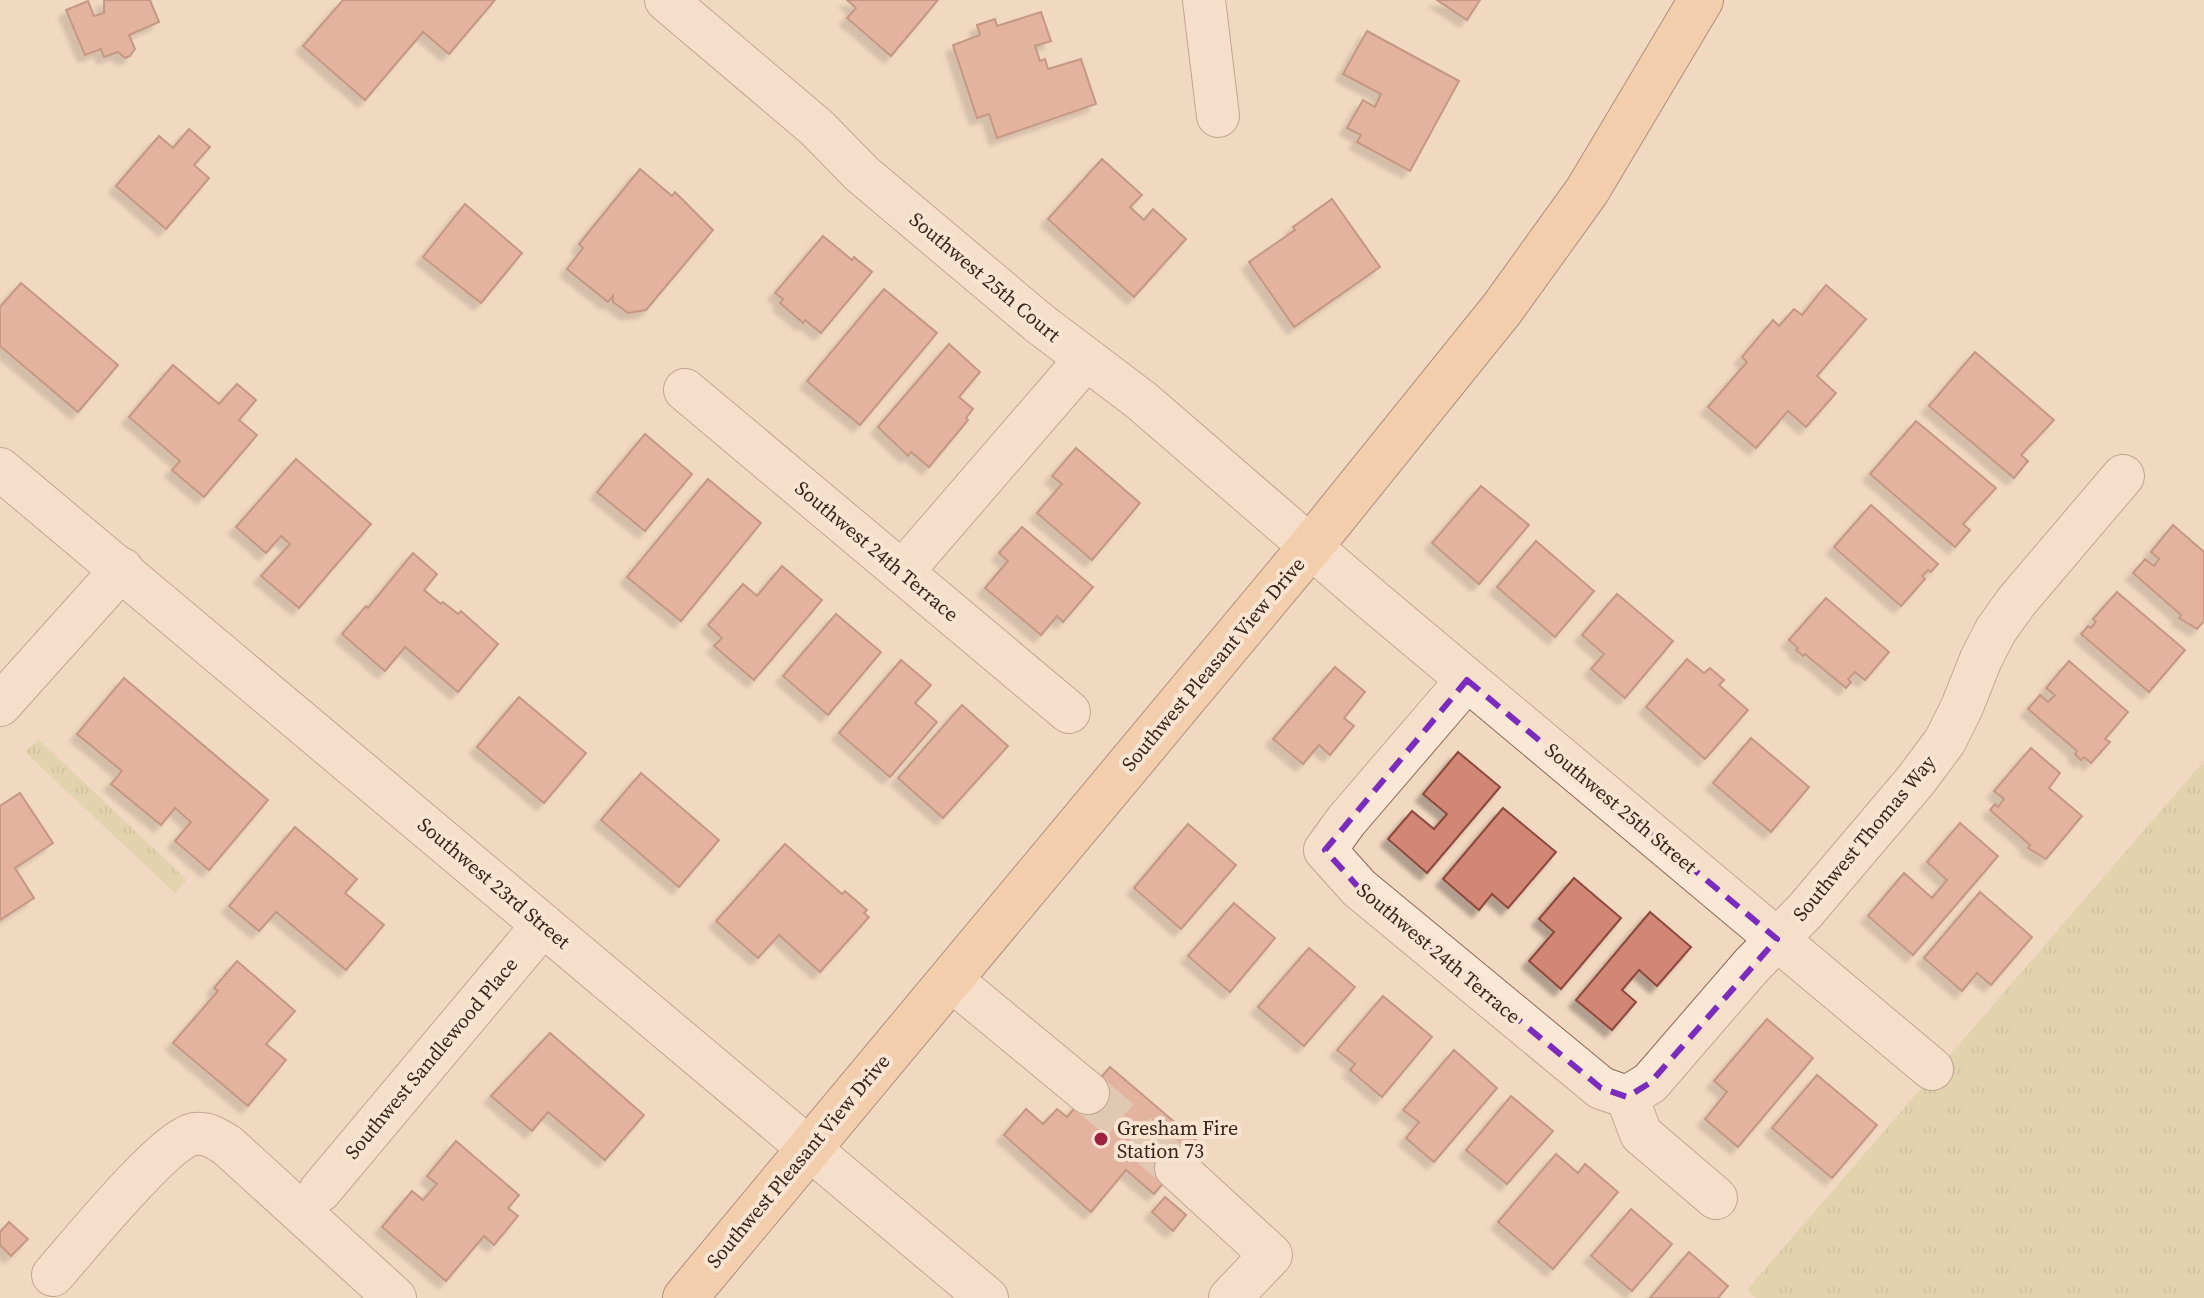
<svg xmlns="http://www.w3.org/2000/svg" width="2204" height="1298" font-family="'Source Serif 4',serif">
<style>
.grass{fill:url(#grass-tufts)}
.building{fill:#d28674;stroke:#8d493b;stroke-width:2;filter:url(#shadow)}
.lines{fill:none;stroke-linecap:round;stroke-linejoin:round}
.minor-tunnel{stroke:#ccb4a0;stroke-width:42;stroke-dasharray:42 21;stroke-linecap:butt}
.minor-casing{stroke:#8c6757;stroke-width:44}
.major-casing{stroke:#59372c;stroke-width:46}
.minor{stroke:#fbe7d5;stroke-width:42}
.major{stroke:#f7c296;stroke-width:44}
.marked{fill:none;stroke:#7b2cbf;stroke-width:6;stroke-dasharray:16 10;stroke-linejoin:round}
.poi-dot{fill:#9f2340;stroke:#f8e4d1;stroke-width:3}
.labels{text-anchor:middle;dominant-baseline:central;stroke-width:8;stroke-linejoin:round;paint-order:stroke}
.street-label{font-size:20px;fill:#3a241c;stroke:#f8e4d1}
.poi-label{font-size:20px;fill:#3a241c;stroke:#f8e4d1;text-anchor:start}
</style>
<defs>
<pattern id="grass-tufts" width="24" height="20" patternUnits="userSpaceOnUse" patternTransform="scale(2)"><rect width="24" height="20" fill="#d0c994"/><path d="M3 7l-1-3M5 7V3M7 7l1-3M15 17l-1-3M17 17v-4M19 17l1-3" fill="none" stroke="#b3ac7f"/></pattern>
<filter id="shadow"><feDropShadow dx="-7" dy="7" stdDeviation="2" flood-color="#0004"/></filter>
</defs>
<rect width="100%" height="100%" fill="#f1d8c1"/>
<g class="grass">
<path d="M38,739l149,141 -12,13 -150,-141z"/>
<path d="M2204,761v537h-448l-9,-8z"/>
</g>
<g class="building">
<path d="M104,0h46l9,22 -30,13 6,14 -5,7 -5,2 -7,-6 -14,5 -3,-8 -16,6 -19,-45 22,-9 6,15 10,-3z"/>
<path d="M343,0h152l-46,54 -26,-22 -58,68 -62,-54z"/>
<path d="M847,0h91l-47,56 -44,-38 9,-10z"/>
<path d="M1437,0h43l-13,20z"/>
<path d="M1041,12l10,29 -16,5 5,15 5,-2 3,10 33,-10 15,45 -99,34 -8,-24 -12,4 -24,-73 27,-10 -3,-10 18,-6 2,7z"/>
<path d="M1367,31l92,50 -49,90 -53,-29 4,-7 -14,-7 16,-28 12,7 6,-13 -38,-20z"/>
<path d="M189,129l21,18 -16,18 15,13 -43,51 -50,-43 43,-50 14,12z"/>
<path d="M1102,159l40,36 -12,12 14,13 9,-11 33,30 -52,58 -86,-78z"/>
<path d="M640,169l32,27 3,-4 38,38 -67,80 -18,3 -15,-11v-6l-5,6 -41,-33 16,-21 -4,-4z"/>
<path d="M1332,199l48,68 -86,60 -45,-65 46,-32 -2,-3z"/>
<path d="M465,204l57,49 -41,50 -58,-46z"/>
<path d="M823,236l29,24 2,-3 18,15 -51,61 -16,-13 -2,3 -23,-20 3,-4 -8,-6z"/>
<path d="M21,283l97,82 -40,47 -78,-66v-39z"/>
<path d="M1826,285l40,34 -49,57 19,17 -30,34 -18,-16 -32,37 -48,-41 39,-45 -5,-5 31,-37 6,6 15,-17 8,6z"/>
<path d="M884,289l53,44 -77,92 -53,-44z"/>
<path d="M949,344l31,28 -21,25 14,12 -7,9 2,2 -39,47 -18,-15 -3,4 -30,-29z"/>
<path d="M1975,352l79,68 -33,35 7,6 -14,17 -85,-72z"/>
<path d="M173,365l46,39 18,-20 19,16 -17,20 18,15 -53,62 -32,-27 8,-9 -51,-44z"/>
<path d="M1916,421l80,67 -33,36 7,6 -15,17 -85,-73z"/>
<path d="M645,434l47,40 -47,57 -48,-39z"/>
<path d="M1076,448l64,55 -48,57 -55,-47 25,-29 -10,-8z"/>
<path d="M296,459l75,65 -72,84 -38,-32 29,-32 -9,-8 -15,17 -30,-26z"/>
<path d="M708,479l53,44 -80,98 -54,-44z"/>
<path d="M1481,486l48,39 -50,59 -47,-41z"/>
<path d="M1871,505l67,59 -7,8 -3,-2 -6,6 3,3 -24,27 -67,-59z"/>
<path d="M2173,525l31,27v69l-7,8 -18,-11 2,-3 -48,-42 12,-14 9,7 5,-7 -8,-7z"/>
<path d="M1022,527l71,60 -30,35 -6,-6 -16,19 -56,-47 23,-27 -9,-8z"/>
<path d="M1536,541l58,50 -39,46 -58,-50z"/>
<path d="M413,553l24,21 -13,16 17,14 2,-2 15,12 3,-3 37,33 -40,48 -53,-45 -20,24 -43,-37 24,-28 2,2z"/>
<path d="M782,566l40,34 -68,80 -40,-34 8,-8 -14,-13 35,-41 14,12z"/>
<path d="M2117,592l68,58 -36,42 -68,-58 7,-8 3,2 5,-6 -3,-3z"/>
<path d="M1617,594l56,47 -48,57 -34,-29 13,-15 -22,-19z"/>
<path d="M1826,598l63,54 -24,28 -10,-8 -7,7 3,3 -5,6 -41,-34 -2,2 -7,-6 2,-2 -9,-8z"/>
<path d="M836,614l45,38 -53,63 -45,-39z"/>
<path d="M1687,659l17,14 6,-5 14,12 -5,5 29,25 -43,49 -59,-52z"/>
<path d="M901,660l30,25 -16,18 22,19 -47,55 -51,-44z"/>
<path d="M2069,661l59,51 -23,27 5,3 -19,21 -7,-6 -3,3 -6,-6 2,-3 -49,-42 12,-14 8,7 7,-7 -9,-7z"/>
<path d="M1335,667l30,25 -21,26 10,8 -24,29 -11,-10 -16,19 -30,-25z"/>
<path d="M124,678l144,122 -59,70 -34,-29 16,-19 -16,-14 -14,17 -50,-41 11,-13 -45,-37z"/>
<path d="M519,697l67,56 -42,50 -67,-56z"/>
<path d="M962,705l46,41 -65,72 -45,-40z"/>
<path d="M1751,738l58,49 -38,45 -58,-49z"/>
<path d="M2031,748l29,25 -11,15 33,28 -36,43 -18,-11 2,-3 -40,-35 5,-6 3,3 6,-8 -10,-8z"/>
<path d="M1458,752l42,35 -73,86 -39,-34 24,-28 22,18 13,-15 -24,-20z"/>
<path d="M641,773l78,67 -40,47 -78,-67z"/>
<path d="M20,793l33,50 -38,25 19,30 -34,22v-114z"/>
<path d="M1503,808l53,44 -48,56 -16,-14 -13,16 -36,-31z"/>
<path d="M1960,823l38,33 -85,99 -45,-39 36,-43 28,25 15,-18 -20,-18z"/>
<path d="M1188,824l48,41 -55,64 -47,-41z"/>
<path d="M295,827l62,52 -12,14 39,32 -38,45 -70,-58 -17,19 -30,-25z"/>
<path d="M785,844l57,50 3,-3 22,19 -3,3 5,4 -49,55 -41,-37 -21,23 -42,-37z"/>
<path d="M1574,878l47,40 -60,71 -32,-28 25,-29 -15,-13z"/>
<path d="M1980,892l52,45 -41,48 -14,-12 -15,18 -38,-33z"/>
<path d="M1234,903l41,35 -45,54 -42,-36z"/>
<path d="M1650,912l41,35 -34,39 -18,-16 -17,20 14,12 -24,28 -36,-30z"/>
<path d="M1309,948l46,39 -51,59 -46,-39z"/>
<path d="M237,961l58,50 -29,33 20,16 -38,46 -75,-63 45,-52 -4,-3z"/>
<path d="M1383,996l49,41 -50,60 -32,-27 5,-6 -18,-14z"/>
<path d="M1767,1019l46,39 -75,89 -33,-28 22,-27 -13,-11z"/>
<path d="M550,1033l94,82 -39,45 -57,-48 -16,19 -41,-35z"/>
<path d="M1454,1050l43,38 -63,74 -28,-24 13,-16 -16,-12z"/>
<path d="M1110,1067l88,75 -44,52 -28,-24 -35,42 -87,-77 22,-26 17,15 14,-15 10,8z"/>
<path d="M1817,1075l60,50 -45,53 -60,-50z"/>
<path d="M1511,1096l42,35 -46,53 -41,-34z"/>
<path d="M456,1141l63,54 -11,13 10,8 -24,29 -10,-9 -38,45 -64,-54 30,-36 11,9 14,-16 -10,-8z"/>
<path d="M1556,1154l22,19 7,-9 33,28 -65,77 -55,-47z"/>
<path d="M1165,1197l21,18 -13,16 -21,-19z"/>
<path d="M1631,1209l41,35 -40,47 -41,-35z"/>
<path d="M9,1222l19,17 -17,17 -11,-11v-13z"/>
<path d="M1689,1252l39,34 -10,12h-68z"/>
</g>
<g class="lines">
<path class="minor-tunnel" d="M1088,1093l88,75"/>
<g class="minor-casing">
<g id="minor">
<path d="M666,0l151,128 45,46 177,149 103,78 229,198 561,470"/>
<path d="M1204,0l14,116"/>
<path d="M685,390l384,322"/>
<path d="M0,469l987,829"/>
<path d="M902,572l184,-213"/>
<path d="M1467,680l-121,141 -21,29 34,38 242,200 26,9 14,37 75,64"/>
<path d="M0,705l122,-136"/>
<path d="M950,979l138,114"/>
<path d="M1627,1097l23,-14 102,-118 53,-54 111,-131 29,-39 17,-34 19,-48 15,-29 20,-28 107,-126"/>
<path d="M1176,1168l95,87 -41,43"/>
<path d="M320,1191l223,-266"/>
<path d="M53,1275c24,-27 111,-135 141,-141 14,-2 23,5 34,12l167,152"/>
</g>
</g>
<g class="major-casing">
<path id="major" d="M685,1298l626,-752 191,-237 85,-118 114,-191"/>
</g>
<use href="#minor" class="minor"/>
<use href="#major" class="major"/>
</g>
<path d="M0 0H2204V1298H0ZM1467,680l310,259 -127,144 -23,14 -26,-9 -242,-200 -34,-38z" fill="#f1d8c1" fill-opacity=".55" fill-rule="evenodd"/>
<path class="marked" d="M1467,680l310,259 -127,144 -23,14 -26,-9 -242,-200 -34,-38z"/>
<circle class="poi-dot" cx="1101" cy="1139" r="8"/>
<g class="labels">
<g class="street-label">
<text transform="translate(985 277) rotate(40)">Southwest 25th Court</text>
<text transform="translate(877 551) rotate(40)">Southwest 24th Terrace</text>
<text transform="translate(1213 664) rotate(-50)">Southwest Pleasant View Drive</text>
<text transform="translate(1621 808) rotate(40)">Southwest 25th Street</text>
<text transform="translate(1864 838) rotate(-50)">Southwest Thomas Way</text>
<text transform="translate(494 883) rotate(40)">Southwest 23rd Street</text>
<text transform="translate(1439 953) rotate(40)">Southwest 24th Terrace</text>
<text transform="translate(431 1058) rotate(-50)">Southwest Sandlewood Place</text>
<text transform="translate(798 1161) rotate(-50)">Southwest Pleasant View Drive</text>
</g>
<g class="poi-label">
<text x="1117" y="1128">Gresham Fire<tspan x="1117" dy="23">Station 73</tspan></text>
</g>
</g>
</svg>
